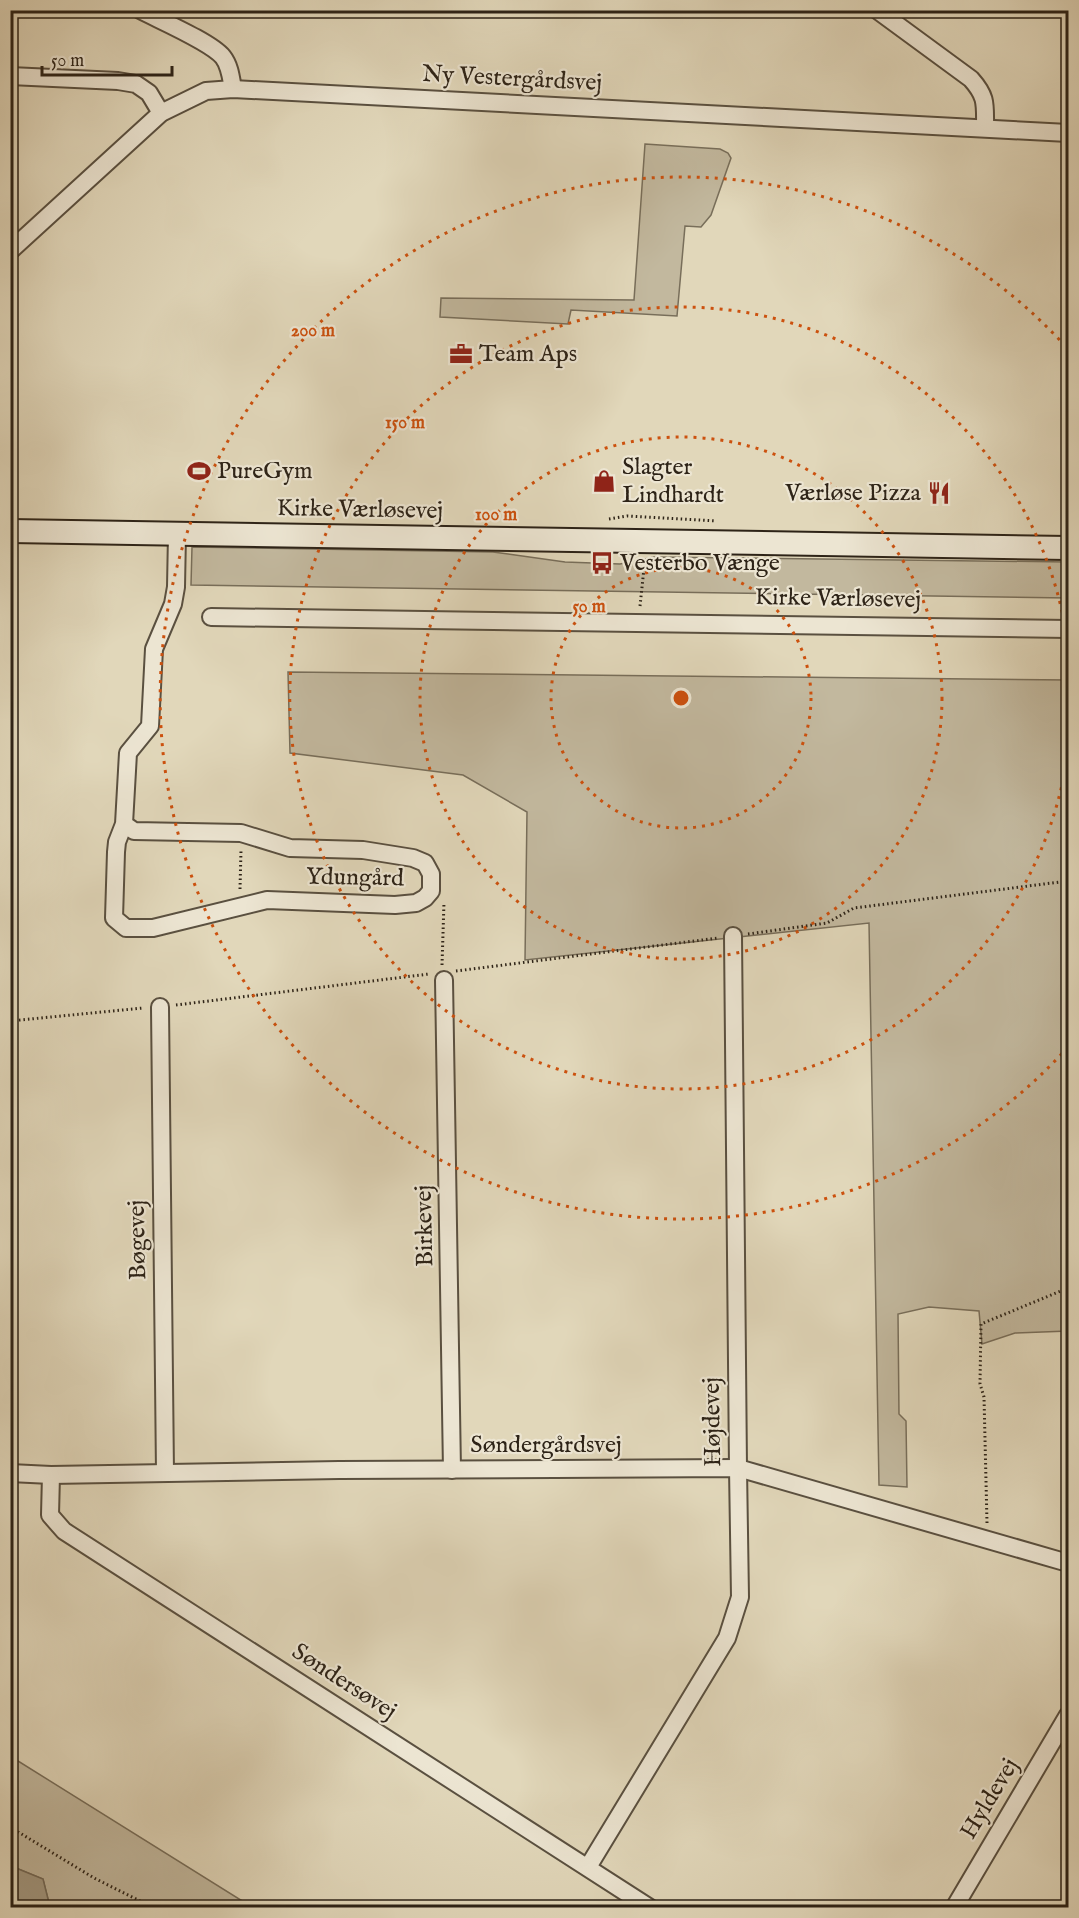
<svg xmlns="http://www.w3.org/2000/svg" width="1079" height="1918" font-family="'IM FELL English',serif">
<style>
.green{fill:#c2b89e;stroke:#786e5a;stroke-width:1.5}
.water{fill:#a49a83;stroke:#746a58;stroke-width:1.5}
.lines{fill:none;stroke-linecap:round;stroke-linejoin:round}
.street-casing{stroke:#5a5040;stroke-width:20}
.secondary-casing{stroke:#2d2317;stroke-width:26}
.path{stroke:#2d2317;stroke-width:3;stroke-dasharray:1.5 3;stroke-linecap:butt}
.street{stroke:#ece5d2;stroke-width:16}
.secondary{stroke:#ece5d2;stroke-width:22}
.ring{fill:none;stroke:#cc510e;stroke-width:3;stroke-dasharray:3 6}
.labels{text-anchor:middle;dominant-baseline:central;stroke-width:4.5;stroke-linejoin:round;paint-order:stroke}
.street-label{font-size:24px;fill:#2d2317;stroke:#ece5d2}
.poi-label{font-size:24px;fill:#2d2317;stroke:#ece5d2;text-anchor:start}
.centre{fill:#cc510e;stroke:#ece5d2;stroke-width:3}
.ring-label{font-size:18px;text-anchor:middle;font-weight:bold;fill:#cc510e;stroke:#ece5d2;stroke-width:4.5;stroke-linejoin:round;paint-order:stroke}
</style>
<rect width="100%" height="100%" fill="#e1d7ba"/>
<filter id="stains"><feTurbulence type="fractalNoise" baseFrequency=".00333" numOctaves="4"/><feColorMatrix values="0 0 0 0 .2 0 0 0 0 .09 0 0 0 0 .02 0 0 0 .5 -.17"/></filter>
<radialGradient id="worn" r=".72"><stop offset=".6" stop-color="#630" stop-opacity="0"/><stop offset="1" stop-color="#630" stop-opacity=".3"/></radialGradient>
<g class="green">
<path d="M645,144l75,5 8,4 3,5 -20,57 -10,12 -16,-1 -8,90 -106,-6 -3,14 -128,-7 1,-19 193,2z"/>
<path d="M192,547l301,5 72,10 55,2 34,-7 414,5v36l-877,-13z"/>
<path d="M288,672l780,8v651l-53,2 -33,11 -3,-33 -50,-4 -31,7 1,100 7,7 1,66 -28,-2 -10,-562 -344,37 2,-148 -64,-37 -173,-22z"/>
<path d="M10,1756l242,151h-202l-7,-28 -32,-13z"/>
</g>
<path class="water" d="M11,1866l32,13 7,28h-39z"/>
<g class="lines">
<g class="street-casing">
<g id="street">
<path d="M140,10c19,10 71,32 83,47 7,9 8,21 10,32"/>
<path d="M877,10l94,69c16,18 14,25 14,49"/>
<path d="M10,76l108,5 18,3 13,9 12,20"/>
<path d="M10,251l151,-138 45,-22 27,-2 835,44"/>
<path d="M211,617l857,12"/>
<path d="M124,824l10,7 107,2 49,15 73,2 50,8 12,5 6,11v17l-6,7 -9,5 -21,2 -128,-5 -114,28h-27l-12,-10 2,-66 1,-10 7,-18 4,-71 22,-27 4,-77 19,-45 3,-17 1,-53"/>
<path d="M444,980l8,490"/>
<path d="M160,1007l5,466"/>
<path d="M10,1473l41,2 288,-5 399,-2 330,95"/>
<path d="M51,1475l-1,40 14,16 586,377"/>
<path d="M588,1867l139,-229 13,-41 -2,-129 -5,-532"/>
<path d="M954,1908l114,-193"/>
</g>
</g>
<g class="secondary-casing">
<path id="secondary" d="M10,531l1058,17"/>
</g>
<g class="path">
<path d="M609,519l18,-3 89,5"/>
<path d="M640,606l5,-47"/>
<path d="M240,889l1,-39"/>
<path d="M748,934l79,-11 27,-15 214,-27"/>
<path d="M442,965l2,-63"/>
<path d="M456,971l262,-33"/>
<path d="M176,1005l253,-31"/>
<path d="M10,1021l133,-13"/>
<path d="M987,1523l-3,-126 -4,-13 1,-60 87,-36"/>
<path d="M10,1827l84,51 60,30"/>
</g>
<use href="#street" class="street"/>
<use href="#secondary" class="secondary"/>
</g>
<g class="ring">
<circle cx="681" cy="698" r="130"/>
<circle cx="681" cy="698" r="261"/>
<path d="M1068 752A391 391 0 1 1 1068 644"/>
<path d="M1068 1047A521 521 0 1 1 1068 349"/>
</g>
<defs>
<g id="office-bare" transform="scale(1.8)"><path d="M-6-3h4V-5.5h4V-3h4V5H-6ZM-1-4.5V-3h2v-1.5ZM-6 0V1H6V0Z" fill="#8f2418" stroke="#ece5d2" stroke-width="2.5" paint-order="stroke"/></g>
<g id="stadium-bare" transform="scale(1.8)"><path d="M0-5a6.5 5 0 1 0 0 10a6.5 5 0 1 0 0-10ZM-3.5-1.8h7v3.6h-7Z" fill="#8f2418" stroke="#ece5d2" stroke-width="2.5" paint-order="stroke"/></g>
<g id="shop-bare" transform="scale(1.8)"><path d="M-5-2.5h2.3a2.7 3.5 0 0 1 5.4 0H5L5.5 6h-11ZM-1.5-2.5h3a1.5 2.3 0 0 0-3 0Z" fill="#8f2418" stroke="#ece5d2" stroke-width="2.5" paint-order="stroke"/></g>
<g id="restaurant-bare" transform="scale(1.8)"><path d="M-5-6h1v4h1v-4h1v4h1v-4h1v5L-1.5 .5V6h-2V.5L-5-1ZM5-6V6H3V1.5H1.5Q1.5-4 5-6Z" fill="#8f2418" stroke="#ece5d2" stroke-width="2.5" paint-order="stroke"/></g>
<g id="bus-bare" transform="scale(1.8)"><path d="M-5-6H5V4H4V6H2V4H-2V6H-4V4H-5ZM-3.5-4V0h7V-4ZM-3.5 1.2v1.5H-2V1.2ZM2 1.2v1.5H3.5V1.2Z" fill="#8f2418" stroke="#ece5d2" stroke-width="2.5" paint-order="stroke"/></g>
</defs>
<g fill-rule="evenodd">
<use href="#office-bare" x="461" y="354"/>
<use href="#stadium-bare" x="199" y="471"/>
<use href="#shop-bare" x="604" y="481"/>
<use href="#restaurant-bare" x="939" y="493"/>
<use href="#bus-bare" x="602" y="563"/>
</g>
<g class="labels">
<g class="street-label">
<text transform="translate(512 79) rotate(3)">Ny Vestergårdsvej</text>
<text transform="translate(360 510) rotate(1)">Kirke Værløsevej</text>
<text transform="translate(838 599) rotate(1)">Kirke Værløsevej</text>
<text transform="translate(355 878) rotate(1)">Ydungård</text>
<text transform="translate(425 1226) rotate(-91)">Birkevej</text>
<text transform="translate(138 1240) rotate(-91)">Bøgevej</text>
<text transform="translate(713 1422) rotate(-91)">Højdevej</text>
<text x="546" y="1445">Søndergårdsvej</text>
<text transform="translate(344 1682) rotate(33)">Søndersøvej</text>
<text transform="translate(990 1799) rotate(-59)">Hyldevej</text>
</g>
<g class="poi-label">
<text x="479" y="354">Team Aps</text>
<text x="622" y="467">Slagter<tspan x="622" dy="28">Lindhardt</tspan></text>
<text x="217" y="471">PureGym</text>
<text x="921" y="493" text-anchor="end">Værløse Pizza</text>
<text x="620" y="563">Vesterbo Vænge</text>
</g>
</g>
<circle cx="681" cy="698" r="9" class="centre"/>
<g class="ring-label">
<text x="313" y="336">200 m</text>
<text x="405" y="428">150 m</text>
<text x="496" y="520">100 m</text>
<text x="589" y="612">50 m</text>
</g>
<rect width="1079" height="1918" fill="none" stroke="#e1d7ba" stroke-width="36"/>
<rect x="12" y="12" width="1055" height="1894" fill="none" stroke="#2d2317" stroke-width="3"/>
<rect x="18" y="18" width="1043" height="1882" fill="none" stroke="#2d2317" stroke-width="1.5"/>
<path d="M42 66v9h130v-9" fill="none" stroke="#2d2317" stroke-width="3"/>
<text x="51" y="66" font-size="18" fill="#2d2317" stroke="#ece5d2" stroke-width="4.5" paint-order="stroke">50 m</text>
<rect width="100%" height="100%" filter="url(#stains)"/>
<rect width="100%" height="100%" fill="url(#worn)"/>
</svg>
